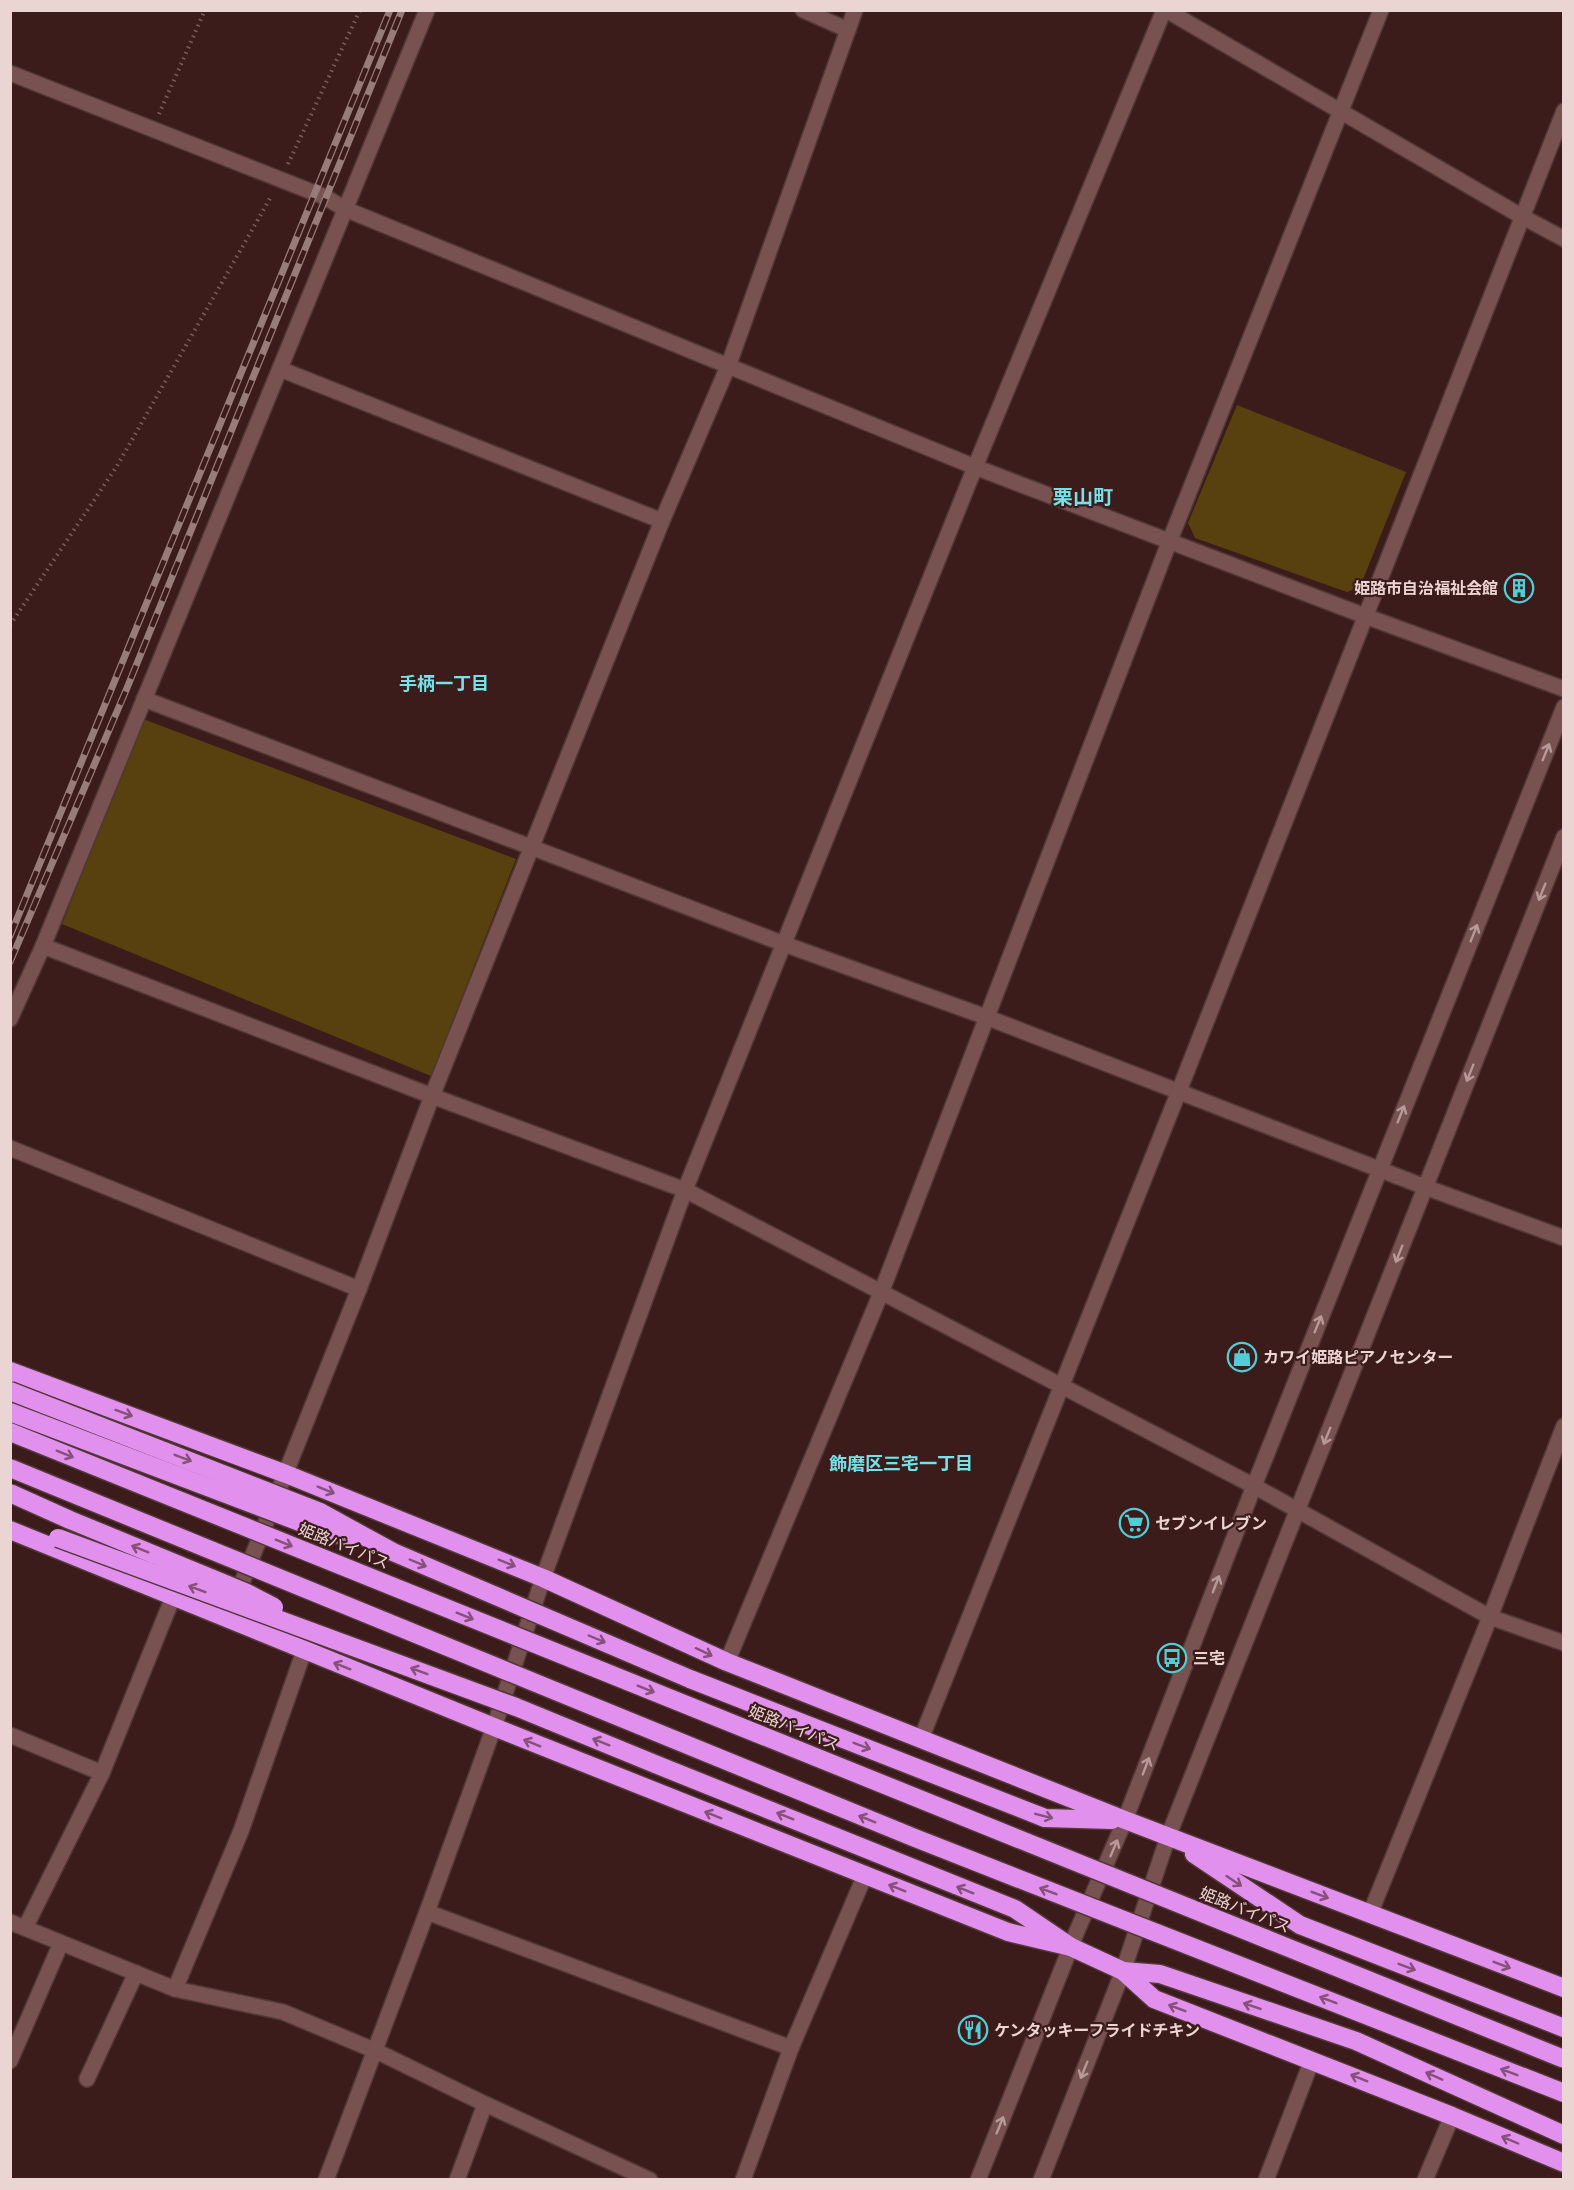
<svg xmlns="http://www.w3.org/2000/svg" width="1574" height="2190" font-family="Figtree,'Noto Sans JP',sans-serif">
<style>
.green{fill:#59410f}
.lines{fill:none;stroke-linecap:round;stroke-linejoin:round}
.minor-casing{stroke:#513736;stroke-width:18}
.highway-casing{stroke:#513736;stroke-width:21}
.path{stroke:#7b5e5d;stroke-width:4;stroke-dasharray:1.5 4.5;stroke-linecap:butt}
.minor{stroke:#775250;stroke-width:15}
.highway{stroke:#e190ed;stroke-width:18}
.rail-casing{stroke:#977c7a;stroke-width:7}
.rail{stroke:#3c1c1b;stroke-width:4.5;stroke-dasharray:14;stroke-linecap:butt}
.highway-bridge-casing{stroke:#513736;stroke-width:21;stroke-linecap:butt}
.highway-bridge{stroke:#e190ed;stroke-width:18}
.oneway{stroke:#b79a98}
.oneway2{stroke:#865079}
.labels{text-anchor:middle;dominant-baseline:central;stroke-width:4.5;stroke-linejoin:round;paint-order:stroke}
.poi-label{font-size:16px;font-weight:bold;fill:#ebd5d3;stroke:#3c1c1b;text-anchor:start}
.street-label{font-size:16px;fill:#ebd5d3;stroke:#3c1c1b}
.neighbourhood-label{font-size:18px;font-weight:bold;fill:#75e1e9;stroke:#3c1c1b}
.quarter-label{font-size:20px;font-weight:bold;fill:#75e1e9;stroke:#3c1c1b}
</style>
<rect width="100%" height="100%" fill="#3c1c1b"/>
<g class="green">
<path d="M1237,405l169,67 -46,115 -13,5 -152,-54 -7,-15z"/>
<path d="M143,719l373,140 -85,217 -369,-152z"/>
</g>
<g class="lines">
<g class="minor-casing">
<g id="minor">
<path d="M803,10l45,20"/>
<path d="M1166,10l355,206 43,23"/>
<path d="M10,73l315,124 20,12 630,258 390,149 199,73"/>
<path d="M280,369l382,152"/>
<path d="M144,699l640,245 202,73 439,170 139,51"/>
<path d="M43,946l389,150 253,94 569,296 236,131 74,26"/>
<path d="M10,1019l33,-73 384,-936"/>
<path d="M10,1148l349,141"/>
<path d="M235,1600l124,-311 73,-193 230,-575 67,-157 126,-354"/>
<path d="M727,1662l154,-369 289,-753 211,-530"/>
<path d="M10,1735l92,38"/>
<path d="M921,1739l258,-648 385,-980"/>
<path d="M427,1912l364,136"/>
<path d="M1370,1914l120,-297 74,-191"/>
<path d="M10,1922l165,67 108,23 93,39 109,53 165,76"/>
<path d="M25,1928l77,-155 71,-176"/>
<path d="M175,1989l66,-158 63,-180"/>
<path d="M10,2061l51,-118"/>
<path d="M87,2079l49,-106"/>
<path d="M326,2180l101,-268 67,-185 49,-149 142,-388 290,-723 189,-457"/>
<path d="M457,2180l28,-76"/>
<path d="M743,2180l48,-132 74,-173"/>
<path d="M978,2180l99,-249 48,-111 129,-334 310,-779"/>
<path d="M1041,2180l82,-209 45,-134 396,-1000"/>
<path d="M1266,2180l46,-120"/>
<path d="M1425,2180l27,-64"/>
</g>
</g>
<g class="highway-casing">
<g id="highway">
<path d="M10,1371l276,103 257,104 184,84 398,158 439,168"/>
<path d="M10,1530l484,197 514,205 63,15"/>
<path d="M690,1679l355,139 67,2"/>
<path d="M655,1764l360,145 56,38 52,24 31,28 298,117 112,47"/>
<path d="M1194,1854l106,71 264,103"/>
<path d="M1123,1971l37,3 196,67 208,94"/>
</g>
</g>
<g class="path">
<path d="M159,114l46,-104"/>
<path d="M288,164l72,-154"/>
<path d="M10,625l107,-159 155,-271"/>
</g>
<use href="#minor" class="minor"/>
<use href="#highway" class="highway"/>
<g class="rail-casing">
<g id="rail">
<path d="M10,936l380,-926"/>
<path d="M10,962l117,-274 275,-678"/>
</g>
</g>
<use href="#rail" class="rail"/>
<g class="highway-bridge-casing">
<g id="highway-bridge">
<path d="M10,1391l310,121 73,40 297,127"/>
<path d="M10,1412l300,114 42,13"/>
<path d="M10,1432l1554,627"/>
<path d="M10,1468l905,370 649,255"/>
<path d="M10,1493l60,27 175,72 29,15"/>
<path d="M58,1538l458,169 139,57"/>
</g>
</g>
<use href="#highway-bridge" class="highway-bridge"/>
</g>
<defs><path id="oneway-shaft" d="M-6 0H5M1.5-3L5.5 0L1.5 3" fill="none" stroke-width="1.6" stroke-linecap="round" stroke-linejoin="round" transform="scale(1.5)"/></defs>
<g class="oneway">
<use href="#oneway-shaft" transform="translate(1546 752) rotate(-68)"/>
<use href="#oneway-shaft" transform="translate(1542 892) rotate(112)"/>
<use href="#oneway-shaft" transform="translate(1474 933) rotate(-68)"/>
<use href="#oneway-shaft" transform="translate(1470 1073) rotate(112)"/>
<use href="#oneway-shaft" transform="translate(1401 1114) rotate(-68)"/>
<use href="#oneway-shaft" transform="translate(1399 1254) rotate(112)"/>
<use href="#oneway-shaft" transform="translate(1318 1324) rotate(-68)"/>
<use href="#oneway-shaft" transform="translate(1327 1436) rotate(112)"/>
<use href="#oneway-shaft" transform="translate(1216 1584) rotate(-69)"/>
<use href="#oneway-shaft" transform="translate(1146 1766) rotate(-69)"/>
<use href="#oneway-shaft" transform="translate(1114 1848) rotate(-67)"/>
<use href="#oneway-shaft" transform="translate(1084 2070) rotate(112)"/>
<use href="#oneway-shaft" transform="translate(1000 2125) rotate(-68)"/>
</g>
<g class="oneway2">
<use href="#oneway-shaft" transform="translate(124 1413) rotate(20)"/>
<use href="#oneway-shaft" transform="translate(65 1454) rotate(22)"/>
<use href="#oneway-shaft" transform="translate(183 1458) rotate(21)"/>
<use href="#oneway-shaft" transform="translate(326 1490) rotate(22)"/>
<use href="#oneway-shaft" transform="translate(284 1543) rotate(22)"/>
<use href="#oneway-shaft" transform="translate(140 1549) rotate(-158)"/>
<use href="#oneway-shaft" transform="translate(418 1563) rotate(23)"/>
<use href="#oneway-shaft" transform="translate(507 1563) rotate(22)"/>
<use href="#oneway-shaft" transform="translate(197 1589) rotate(-160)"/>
<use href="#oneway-shaft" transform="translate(465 1616) rotate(22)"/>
<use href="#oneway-shaft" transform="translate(597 1639) rotate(23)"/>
<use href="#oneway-shaft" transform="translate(704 1652) rotate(25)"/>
<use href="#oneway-shaft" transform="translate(342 1666) rotate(-158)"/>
<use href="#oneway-shaft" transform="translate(419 1671) rotate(-160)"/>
<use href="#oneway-shaft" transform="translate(646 1689) rotate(22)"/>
<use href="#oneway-shaft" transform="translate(601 1742) rotate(-158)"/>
<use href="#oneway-shaft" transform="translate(532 1743) rotate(-158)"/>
<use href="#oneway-shaft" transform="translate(862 1746) rotate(21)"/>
<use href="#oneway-shaft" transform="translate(713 1815) rotate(-158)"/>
<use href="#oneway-shaft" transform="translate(785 1816) rotate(-158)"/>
<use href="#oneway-shaft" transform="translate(1044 1816) rotate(14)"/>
<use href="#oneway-shaft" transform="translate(867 1819) rotate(-158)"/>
<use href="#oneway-shaft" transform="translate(1234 1881) rotate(34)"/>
<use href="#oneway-shaft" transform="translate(897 1888) rotate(-158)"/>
<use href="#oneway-shaft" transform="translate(965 1890) rotate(-158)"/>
<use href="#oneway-shaft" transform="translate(1048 1891) rotate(-159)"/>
<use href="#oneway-shaft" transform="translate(1320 1895) rotate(21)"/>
<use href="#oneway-shaft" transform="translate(1502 1965) rotate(21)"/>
<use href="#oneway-shaft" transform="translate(1407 1967) rotate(21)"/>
<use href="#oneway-shaft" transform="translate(1328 2000) rotate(-159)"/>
<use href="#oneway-shaft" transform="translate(1252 2006) rotate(-161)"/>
<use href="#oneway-shaft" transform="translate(1177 2008) rotate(-159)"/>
<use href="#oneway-shaft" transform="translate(1509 2072) rotate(-159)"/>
<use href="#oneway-shaft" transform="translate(1434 2076) rotate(-156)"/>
<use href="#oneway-shaft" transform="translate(1359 2078) rotate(-158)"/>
<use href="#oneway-shaft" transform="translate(1510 2140) rotate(-157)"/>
</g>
<defs>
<g id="building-ring" transform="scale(1.5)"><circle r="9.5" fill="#3c1c1b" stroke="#52ccd5" stroke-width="1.5"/><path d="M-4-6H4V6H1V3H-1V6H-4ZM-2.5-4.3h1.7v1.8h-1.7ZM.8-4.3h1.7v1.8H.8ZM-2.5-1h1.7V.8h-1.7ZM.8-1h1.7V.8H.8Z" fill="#52ccd5"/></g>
<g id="shop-ring" transform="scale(1.5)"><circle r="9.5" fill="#3c1c1b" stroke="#52ccd5" stroke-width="1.5"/><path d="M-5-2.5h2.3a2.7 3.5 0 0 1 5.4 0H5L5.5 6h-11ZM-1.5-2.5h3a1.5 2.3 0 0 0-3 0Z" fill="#52ccd5"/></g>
<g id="supermarket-ring" transform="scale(1.5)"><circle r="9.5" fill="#3c1c1b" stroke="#52ccd5" stroke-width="1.5"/><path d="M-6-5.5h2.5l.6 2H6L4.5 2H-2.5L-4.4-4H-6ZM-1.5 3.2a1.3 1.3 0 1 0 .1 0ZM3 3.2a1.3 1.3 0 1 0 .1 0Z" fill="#52ccd5"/></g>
<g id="bus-ring" transform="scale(1.5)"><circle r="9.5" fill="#3c1c1b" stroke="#52ccd5" stroke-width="1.5"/><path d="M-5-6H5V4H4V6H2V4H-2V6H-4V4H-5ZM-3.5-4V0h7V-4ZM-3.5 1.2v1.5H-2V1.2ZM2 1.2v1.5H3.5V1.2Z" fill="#52ccd5"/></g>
<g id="restaurant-ring" transform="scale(1.5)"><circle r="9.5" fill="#3c1c1b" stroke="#52ccd5" stroke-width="1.5"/><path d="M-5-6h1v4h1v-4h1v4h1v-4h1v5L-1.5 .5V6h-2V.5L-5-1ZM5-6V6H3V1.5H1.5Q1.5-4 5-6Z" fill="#52ccd5"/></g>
</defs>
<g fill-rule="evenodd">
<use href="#building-ring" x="1519" y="588"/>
<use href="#shop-ring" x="1242" y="1357"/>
<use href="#supermarket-ring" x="1134" y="1523"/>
<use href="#bus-ring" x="1172" y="1658"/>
<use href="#restaurant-ring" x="973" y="2030"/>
</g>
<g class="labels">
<g class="poi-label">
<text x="1498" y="588" text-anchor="end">姫路市自治福祉会館</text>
<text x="1263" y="1357">カワイ姫路ピアノセンター</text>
<text x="1155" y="1523">セブンイレブン</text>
<text x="1193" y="1658">三宅</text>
<text x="994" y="2030">ケンタッキーフライドチキン</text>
</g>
<g class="street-label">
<text transform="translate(344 1546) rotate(22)">姫路バイパス</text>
<text transform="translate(794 1728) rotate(22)">姫路バイパス</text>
<text transform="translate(1245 1910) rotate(22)">姫路バイパス</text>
</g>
<g class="neighbourhood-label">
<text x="444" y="684">手柄一丁目</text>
<text x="901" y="1464">飾磨区三宅一丁目</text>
</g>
<g class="quarter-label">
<text x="1083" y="497">栗山町</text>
</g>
</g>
<rect width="1574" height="2190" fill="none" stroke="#ebd5d3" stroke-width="24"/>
</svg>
